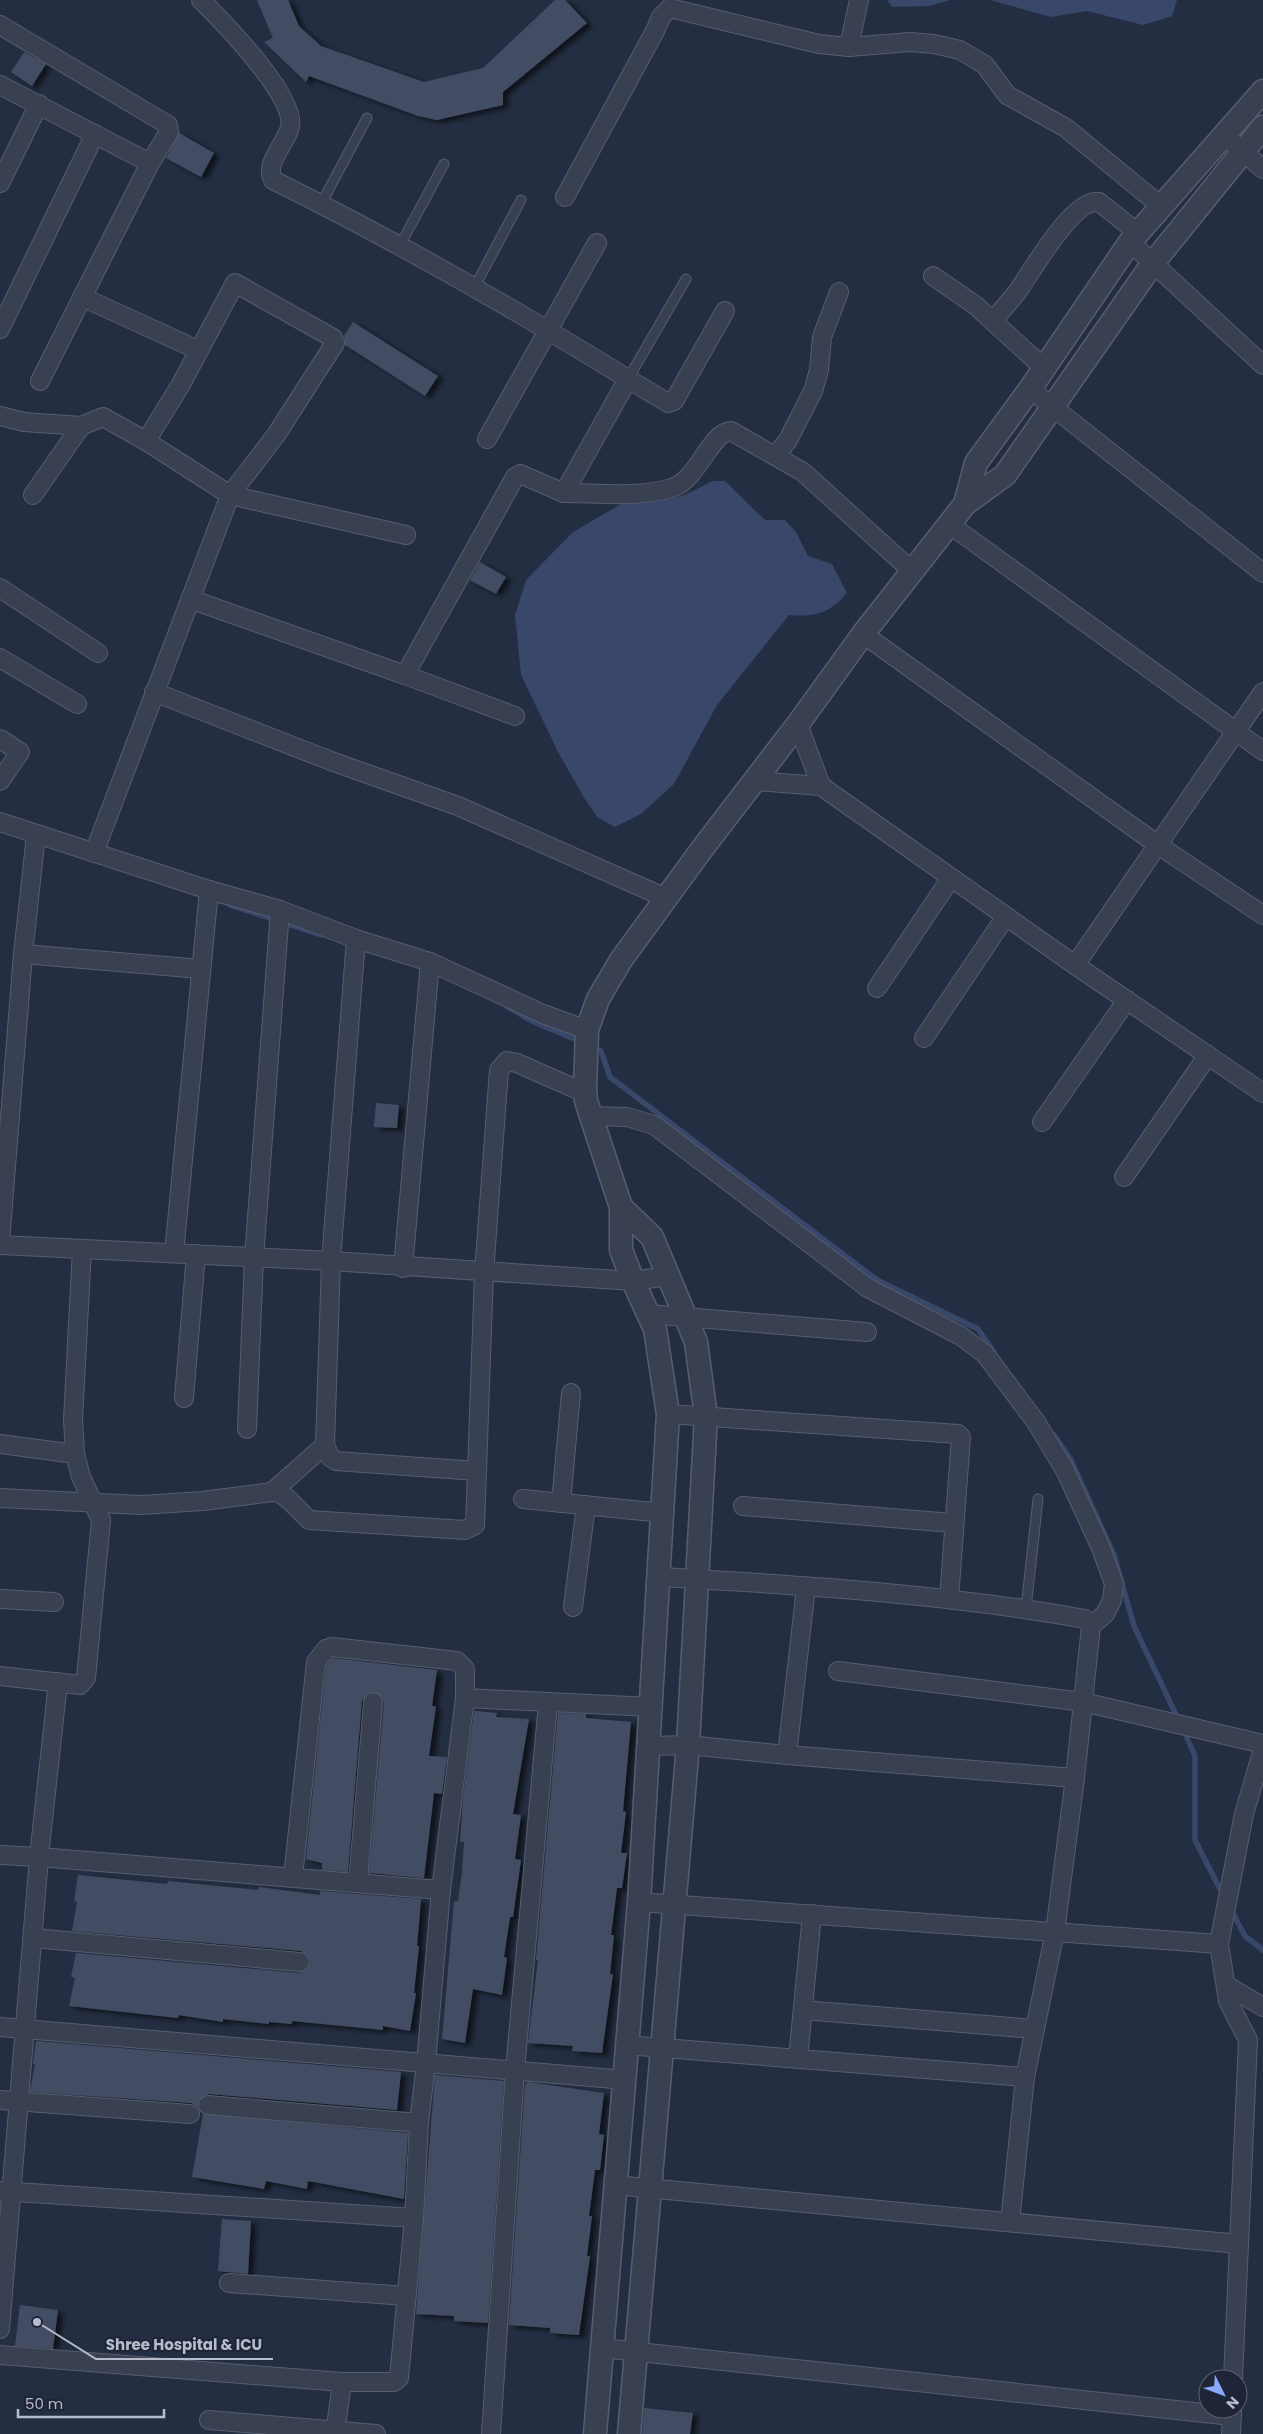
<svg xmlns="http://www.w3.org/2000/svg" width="1263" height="2434" font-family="Poppins,sans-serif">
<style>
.water{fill:#38476a}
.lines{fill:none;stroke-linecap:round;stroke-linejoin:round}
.stream{stroke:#38476a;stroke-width:5.5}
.building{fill:#434d64;filter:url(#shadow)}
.service-casing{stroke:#575e6f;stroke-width:11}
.minor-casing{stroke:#575e6f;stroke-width:20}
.tertiary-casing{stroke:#575e6f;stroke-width:25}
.service{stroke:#394051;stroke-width:9}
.minor{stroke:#394051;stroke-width:18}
.tertiary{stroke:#394051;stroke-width:22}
.leader{fill:none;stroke:#b6bccc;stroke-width:2}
.callout-dot{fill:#b6bccc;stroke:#1e2537;stroke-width:2}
.callout-label{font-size:15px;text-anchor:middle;font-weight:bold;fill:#b6bccc;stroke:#1e2537;stroke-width:4;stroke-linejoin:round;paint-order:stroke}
</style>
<defs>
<filter id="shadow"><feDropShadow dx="5.5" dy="3" stdDeviation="2.5" flood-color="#0009"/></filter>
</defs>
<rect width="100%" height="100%" fill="#242e42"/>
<g class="water">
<path d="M887,0h63l-21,6 -37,1z"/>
<path d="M990,0h187l-5,16 -29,9 -56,-14 -36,6z"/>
<path d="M713,481h12l40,39h20l11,12 12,24 24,8 15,29c-18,21 -32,24 -58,22l-72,90 -43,79 -33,30 -26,13 -18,-10 -14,-21 -25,-44 -37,-77 -6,-60 11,-35 47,-48 67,-39c34,13 43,2 73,-12z"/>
</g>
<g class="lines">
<g class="stream">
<path d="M230,905l91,30"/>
<path d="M506,1006l26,15 49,21"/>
<path d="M592,1047l9,4 9,26 267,203 101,49 16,23"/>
<path d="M1054,1435l16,23 44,97 20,71 45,95"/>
<path d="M1183,1729l12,27v84l28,55"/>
<path d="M1231,1910l14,26 18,14"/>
</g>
</g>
<g class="building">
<path d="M257,0h31l11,26 22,20 103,36 59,-14 72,-68h10l22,23 -84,69v13l-66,15 -19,-4 -109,-40 -3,6 -42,-40 9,-4z"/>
<path d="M24,52l22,12 -14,22 -21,-14z"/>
<path d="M179,133l35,20 -13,24 -35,-19z"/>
<path d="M353,322l85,54 -13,20 -80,-51 -1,-9z"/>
<path d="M480,562l26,15 -10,17 -26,-14z"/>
<path d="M376,1103l23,2 -2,23 -23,-1z"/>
<path d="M332,1658l105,12 -5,36h4l-7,50 18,1 -5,37 -8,-1 -10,85 -55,-5 15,-170 -2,-6 -8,-5 -6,1 -6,8 -14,171 -26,-2v-7l-16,-4 20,-193z"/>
<path d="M474,1711l23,2 -1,4 33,2 -16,95 8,1 -6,44 6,1 -8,57h-3l-6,40 3,1 -5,37 -29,-6 -8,54 -23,-4 12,-138h4l4,-29 2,-30h-4l3,-44z"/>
<path d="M558,1713l28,1v4l45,4 -8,89 3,1 -5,41h6l-5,35h-5l-6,47h3l-4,39h3l-11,79 -30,-2 1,-5 -45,-3 10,-83h-2z"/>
<path d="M78,1875l89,9 1,-3 90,9 1,-3 61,8v-4l101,8 -4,47h2l-5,47h2l-6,38 -27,-5v4l-91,-9v3l-23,-2v2l-46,-5v3l-44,-7 -1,3 -109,-12 6,-28 -4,-1 5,-24 223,20 9,-5 3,-6 -5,-8 -5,-3 -229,-20 5,-29 -3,-1z"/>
<path d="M36,2041l365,31 -4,38 -188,-16 -9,5 -2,8 -7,-4 -161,-11 5,-28h-2z"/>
<path d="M435,2075l69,6 -16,242 -34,-2v-5l-38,-2z"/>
<path d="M528,2082l76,11 -5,41 5,1 -4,35h-5l-6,46h3l-5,40h3l-11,79 -29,-2v-5l-41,-3 16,-241z"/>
<path d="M203,2114l205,19 -4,66 -96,-18 -1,8 -41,-8 -2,8 -72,-12z"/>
<path d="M222,2219l29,2 -3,53 -30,-3z"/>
<path d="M20,2305l38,5 -5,39 -38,-3z"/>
<path d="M644,2408l49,5 -3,21h-48z"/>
</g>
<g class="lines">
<g class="service-casing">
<g id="service">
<path d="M321,204l46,-86"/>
<path d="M399,247l45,-83"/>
<path d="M474,288l47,-88"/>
<path d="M628,379l58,-100"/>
<path d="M1026,1608l12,-109"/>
</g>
</g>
<g class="minor-casing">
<g id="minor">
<path d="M0,25l168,100 1,7 -19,31"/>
<path d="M849,47l10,-47"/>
<path d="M0,85l150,78 -110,218"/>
<path d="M1225,136l38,33"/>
<path d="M0,183l39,-79"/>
<path d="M565,197l90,-166 6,-14 9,-9 149,36 30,3 61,-5 24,2 26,6 25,15 22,30 59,33 96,79"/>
<path d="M1130,242l133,123"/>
<path d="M933,276l42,29 69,63"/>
<path d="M82,297l105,48"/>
<path d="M993,321c8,-10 17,-20 25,-30 14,-20 55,-93 81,-89l39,31"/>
<path d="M0,329l95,-195"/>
<path d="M628,379l40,24 6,-2 51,-90"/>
<path d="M1030,389l233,184"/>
<path d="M0,416l24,6 57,4 -48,69"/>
<path d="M81,426l22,-9 43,24"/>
<path d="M487,439l110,-196"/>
<path d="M776,455l12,-15 25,-49 6,-21 3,-33 17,-45"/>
<path d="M564,493c34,0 74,5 108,-5 26,-8 38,-56 59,-57l72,41 109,99"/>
<path d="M949,524l314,227"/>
<path d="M0,588l98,65"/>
<path d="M190,599l215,76 110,-198 5,-3 44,19 64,-114c-115,-71 -234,-139 -355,-199 -9,-17 13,-36 17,-53 7,-30 -68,-106 -89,-127"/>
<path d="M863,634l295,211 105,70"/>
<path d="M0,658l77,46"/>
<path d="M405,675l110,41"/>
<path d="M154,692l177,69 127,45 208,92"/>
<path d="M798,724l23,62"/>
<path d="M0,739l20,13 -20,29"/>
<path d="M754,781l67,5 254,179 188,128"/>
<path d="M0,822l209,68 71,20 76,29 74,23 113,52 44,16"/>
<path d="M94,853l136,-358 46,-60 59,-92 -2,-5 -98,-55 -55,103 -34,55 84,54 176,40"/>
<path d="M356,939l-25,322 -6,184 5,12 6,4 141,10 7,-198 15,-203 8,-9 10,2 68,30"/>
<path d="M23,954l178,15"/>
<path d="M1075,965l188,-273"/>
<path d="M877,988l74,-110"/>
<path d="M924,1038l82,-122"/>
<path d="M592,1116l35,1 27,8 214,163 93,48 24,18 51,68 29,48 36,78 13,36 -2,16 -7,14 -14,12"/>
<path d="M1042,1122l85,-122"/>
<path d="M1124,1177l84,-122"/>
<path d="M0,1242l23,-288 13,-119"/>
<path d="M0,1245l331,16 302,20 35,-5"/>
<path d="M174,1253l35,-363"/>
<path d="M403,1268l27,-306"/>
<path d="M648,1314l219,18"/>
<path d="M184,1398l12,-144"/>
<path d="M668,1414l290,20 3,3 -12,162"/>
<path d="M247,1429l7,-171 26,-348"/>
<path d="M0,1444l75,10"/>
<path d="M272,1492l53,-47"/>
<path d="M0,1498l141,7 62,-4 69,-9 8,1 9,7 20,20 156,10 10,-5 2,-54"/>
<path d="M523,1499l140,14"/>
<path d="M561,1503l10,-110"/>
<path d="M743,1506l210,17"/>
<path d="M660,1577c142,8 285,17 425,42l6,7 -16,152 -20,154 -30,145 -15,145"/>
<path d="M0,1599l54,3"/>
<path d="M573,1607l13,-102"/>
<path d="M838,1671l245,31 180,42"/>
<path d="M0,1676l80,9 6,-7 15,-158 -20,-43 -6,-23 -2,-34 9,-171"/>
<path d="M58,1682l-19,175 402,33"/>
<path d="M650,1746l38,-1 99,10 288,23"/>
<path d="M787,1755l19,-168"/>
<path d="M0,1855l39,2 -39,472"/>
<path d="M293,1877l23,-215 10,-13 6,-2 125,14 8,8v29"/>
<path d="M358,1882l15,-180"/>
<path d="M639,1902l580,42"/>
<path d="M33,1938l267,24"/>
<path d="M1226,1985l37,22"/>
<path d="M803,2010l232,19"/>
<path d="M0,2027l626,53"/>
<path d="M626,2045l399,32"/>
<path d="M798,2059l14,-145"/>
<path d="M0,2100l190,14"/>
<path d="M208,2105l211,18"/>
<path d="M615,2185l624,59"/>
<path d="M0,2191l414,27"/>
<path d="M229,2283l177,13"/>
<path d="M602,2348l630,68"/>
<path d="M0,2355l342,27h52l5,-4 15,-160 5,-95 7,-60 15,-173 24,-192 186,9"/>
<path d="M1233,2379l15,-339 -20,-39 -9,-57 25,-130 19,-65"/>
<path d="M209,2420l167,14"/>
<path d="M335,2434l7,-52"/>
<path d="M491,2434l24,-364 33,-367"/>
<path d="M1231,2434l1,-25"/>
</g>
</g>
<g class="tertiary-casing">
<g id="tertiary">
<path d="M965,504l11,-41 54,-74 100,-147 133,-151"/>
<path d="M621,1207l31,30 44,105 10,74 -18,329 -59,689"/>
<path d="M595,2434l44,-532 29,-488 -13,-85 -22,-48 -12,-31v-43l-35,-106 -1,-13 2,-58 11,-31 23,-39 81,-111 96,-125 65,-90 102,-130 40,-29 148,-212 110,-136"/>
</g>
</g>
<use href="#service" class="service"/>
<use href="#minor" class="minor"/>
<use href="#tertiary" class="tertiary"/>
</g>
<path class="leader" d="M37 2322L96 2359H273"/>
<circle class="callout-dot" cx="37" cy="2322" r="5"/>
<g class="callout-label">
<text x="184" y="2350">Shree Hospital &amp; ICU</text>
</g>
<g transform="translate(1223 2394) rotate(132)"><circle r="24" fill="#1e2537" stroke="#5b6173"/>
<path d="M0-4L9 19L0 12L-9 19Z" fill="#8aa9fc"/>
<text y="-8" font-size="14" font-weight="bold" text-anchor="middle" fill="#b6bccc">N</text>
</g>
<path d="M18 2409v8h146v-8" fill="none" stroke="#b6bccc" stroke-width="2.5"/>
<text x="25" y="2409" font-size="15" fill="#b6bccc" stroke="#1e2537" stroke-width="4" paint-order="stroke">50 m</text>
</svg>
